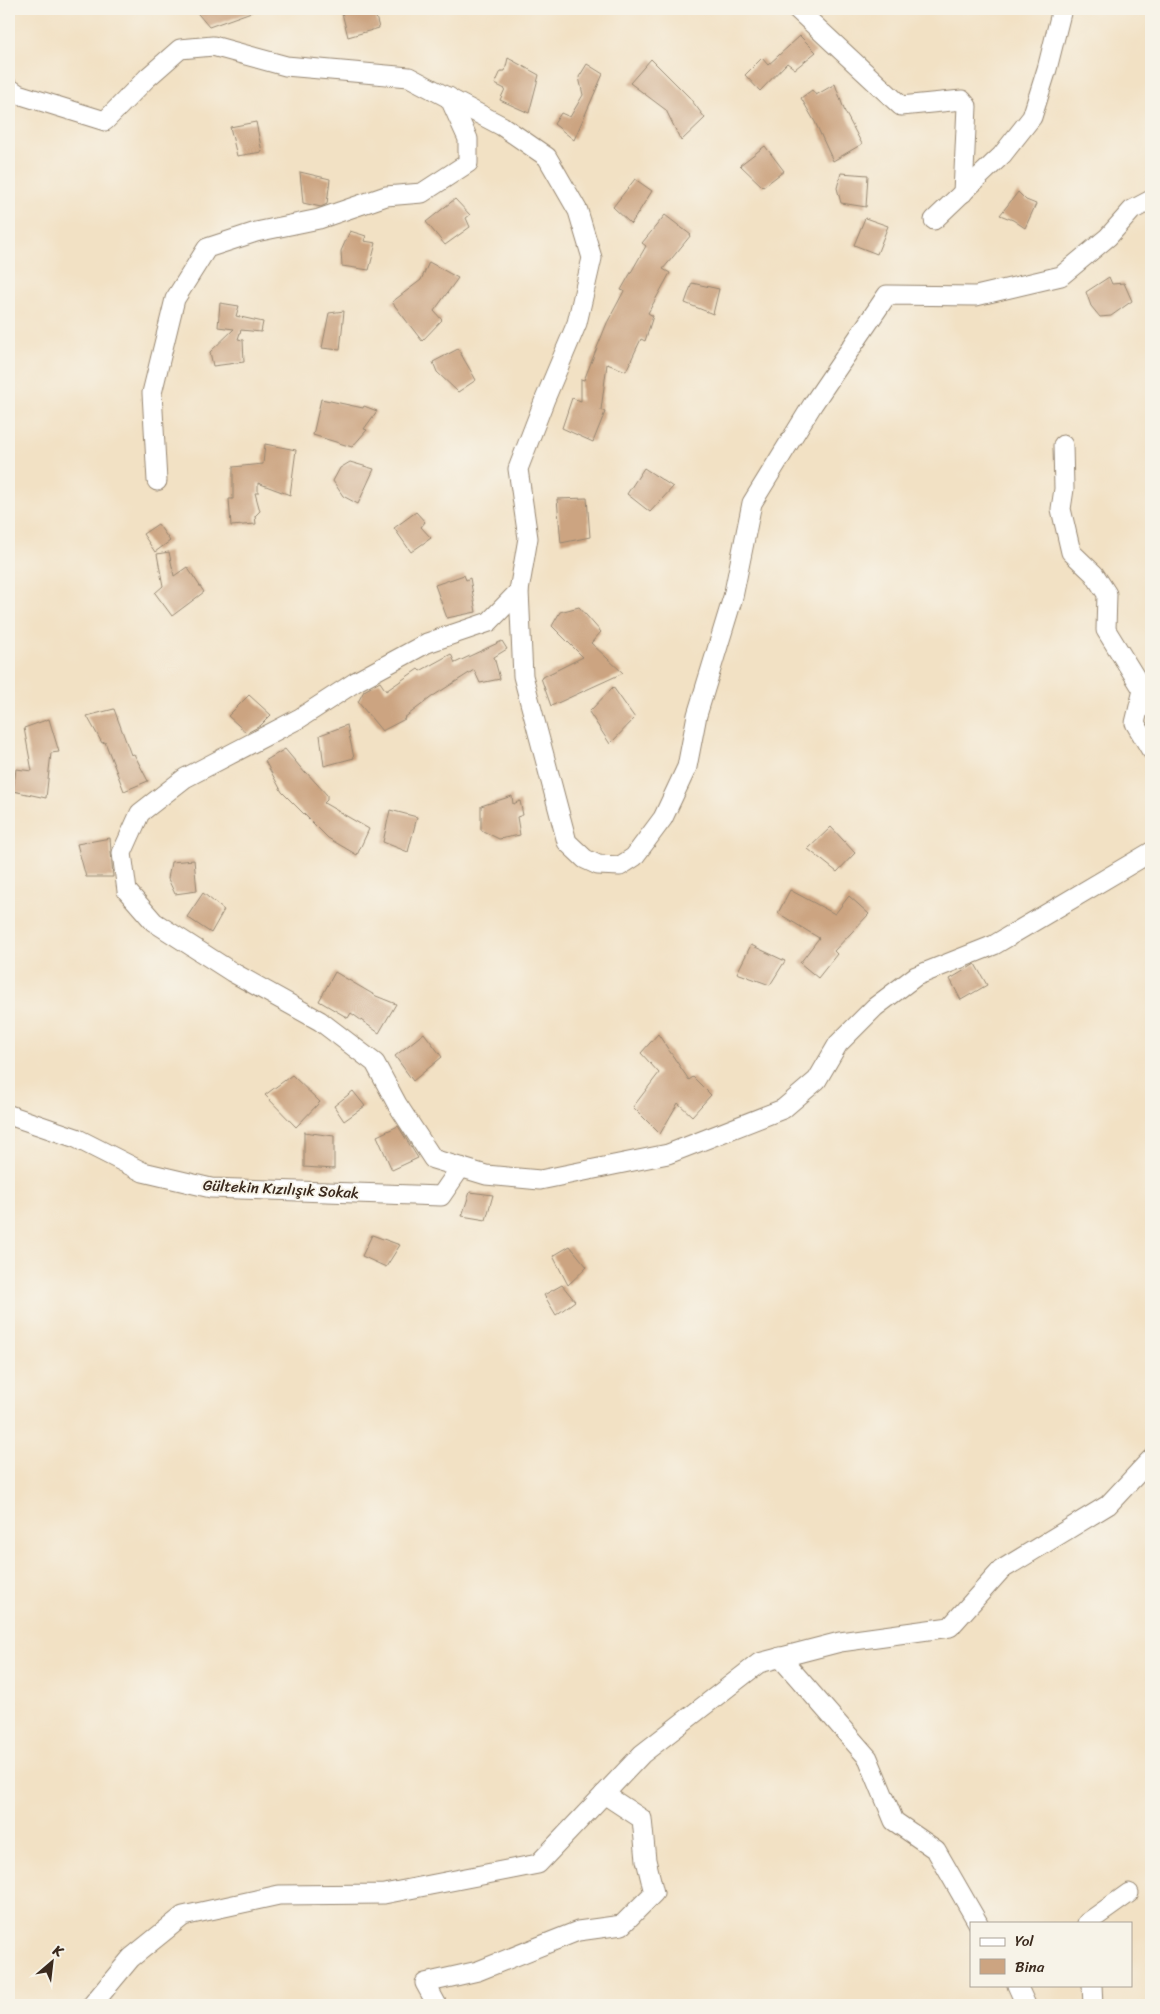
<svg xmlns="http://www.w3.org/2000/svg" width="1160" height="2014" font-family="Sriracha,sans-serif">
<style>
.building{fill:#cca481}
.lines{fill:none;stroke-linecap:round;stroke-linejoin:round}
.minor-casing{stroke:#968671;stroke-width:21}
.minor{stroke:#fff;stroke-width:19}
.labels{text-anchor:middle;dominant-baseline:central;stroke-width:4;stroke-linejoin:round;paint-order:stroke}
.street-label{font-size:15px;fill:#3b2a1e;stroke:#f7f3e8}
</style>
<rect width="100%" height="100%" fill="#f7f3e8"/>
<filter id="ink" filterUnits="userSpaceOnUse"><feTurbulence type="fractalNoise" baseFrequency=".02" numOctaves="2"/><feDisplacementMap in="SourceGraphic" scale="10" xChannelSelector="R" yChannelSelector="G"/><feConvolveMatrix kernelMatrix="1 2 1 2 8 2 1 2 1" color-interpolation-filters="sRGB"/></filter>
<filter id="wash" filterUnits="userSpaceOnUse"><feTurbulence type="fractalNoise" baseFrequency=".0096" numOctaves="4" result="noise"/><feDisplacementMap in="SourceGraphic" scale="20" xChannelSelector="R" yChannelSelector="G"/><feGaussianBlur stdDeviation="1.12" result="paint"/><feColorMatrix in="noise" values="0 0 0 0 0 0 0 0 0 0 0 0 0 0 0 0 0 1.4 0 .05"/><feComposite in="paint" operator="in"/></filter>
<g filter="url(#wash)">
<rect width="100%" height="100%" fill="#f2e1c4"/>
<g id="blocks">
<g class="building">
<path d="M194,9h60v2l-45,16z"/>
<path d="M341,9h33l5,19 -31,9z"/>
<path d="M800,36l16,16 -21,17 -8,-6 -27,28 -15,-16 17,-17 6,7z"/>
<path d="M508,58l31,17 -10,38 -29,-13 5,-11 -10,-5 6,-13h4z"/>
<path d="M651,59l38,38 16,21 -24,23 -15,-31 -36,-27z"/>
<path d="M587,64l16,10 -29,66 -20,-16 7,-11 9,4 13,-22 -4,-18z"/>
<path d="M835,84l10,28 17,32 -29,17 -18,-39 -14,-24 11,-8 4,5z"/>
<path d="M256,122l6,30 -25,4 -7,-29z"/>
<path d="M765,146l19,25 -21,16 -23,-22z"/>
<path d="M300,172l30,7 -3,25 -6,3 -18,-4z"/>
<path d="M841,173l27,2 -2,32 -25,-4 -4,-15z"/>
<path d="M635,179l17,12 -21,33 -18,-17z"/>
<path d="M1018,192l8,8 10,4 -11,24 -12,-8 -13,-5z"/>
<path d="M455,199l15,16 -4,3 4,9 -25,18 -19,-23z"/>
<path d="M665,215l26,20 -28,34 7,4 -22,40 5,3 -8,25 -4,-2 -15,32 -19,-7 -6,46 4,2 -12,30 -31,-14 10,-30 9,3v-22l3,1 23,-57 17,-32 -3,-1 25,-44 -4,-3z"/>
<path d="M865,218l23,8 -11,28 -23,-9z"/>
<path d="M350,231l16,5 -2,5 12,2 -7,27 -27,-4 -1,-15z"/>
<path d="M429,262l29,16 -24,33 8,9 -20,21 -30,-39 29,-22z"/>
<path d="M1109,277l3,7 12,-1 8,18 -21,15 -11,1 -9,-11 -5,-14z"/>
<path d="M692,283l27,6 -6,25 -28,-11z"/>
<path d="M220,303l19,3 -3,10 27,6 -2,10 -20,-2 -3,9 5,1 1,22 -31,4 -3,-14 24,-23 -16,-2z"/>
<path d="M344,311l-4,39 -18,-2 7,-35z"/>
<path d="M458,349l18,31 -18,12 -21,-20 -4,-10z"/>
<path d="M321,399l42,9 1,-2 13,5 -13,18 3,1 -15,17 -39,-12z"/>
<path d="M265,444l31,6 -6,45 -32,-12v10h-3l5,18 -5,5 1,8 -25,2 -2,-27h4v-32l30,-3z"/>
<path d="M350,462l24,7 -16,35 -15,-8 -10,-15 7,-13z"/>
<path d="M644,468l29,19 -23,25 -23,-18z"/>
<path d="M587,498l3,39 -29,6 -4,-44z"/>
<path d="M416,512l9,10 -4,5 10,11 -20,14 -17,-24z"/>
<path d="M158,524l12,17 -15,11 -12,-18z"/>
<path d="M169,552l5,24 13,-9 17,25 -32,24 -17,-23 8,-7 -6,-32z"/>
<path d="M464,575l2,5 4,-2 6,34 -29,6 -12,-33z"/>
<path d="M579,607l22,25 -10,11 32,30 -72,33 -10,-28 42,-21 -31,-31 8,-14z"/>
<path d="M502,641l5,8 -13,8 6,22 -20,4 -6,-13 -41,26 -29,22 1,1 -23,12 -24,-29 6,-11 16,-9 6,9 32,-22 2,2 31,-17 4,9z"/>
<path d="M613,687l22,31 -25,26 -21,-32z"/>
<path d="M249,695l22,20 -11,11 -13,7 -19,-17z"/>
<path d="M114,709l17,46 3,-1 14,27 -24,10 -19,-49 -3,1 -15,-27z"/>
<path d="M49,719l10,33 -8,1 -5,45 -33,-7 3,-22 16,2 -8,-43z"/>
<path d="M347,725l7,33 -30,8 -4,-31z"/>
<path d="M285,749l20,24 1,-1 21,23v5l-3,3 45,26 -12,26 -29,-17 -46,-46 -17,-31z"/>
<path d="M512,796l1,8 7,-3 3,14 -6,2 3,18 -21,4 -18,-9v-24z"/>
<path d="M390,810l27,7 -9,35 -25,-10z"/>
<path d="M831,827l24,26 -18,19 -29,-23z"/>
<path d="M110,838l3,39h-27l-9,-33z"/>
<path d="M194,860l3,31 -22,3 -7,-15 3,-17z"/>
<path d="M790,890l45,24 14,-18 20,18 -35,37 3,3 -19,24 -18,-15 19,-25 -41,-25z"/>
<path d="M203,893l21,17 -13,23 -24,-16z"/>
<path d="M751,945l34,16 -15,24 -33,-12z"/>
<path d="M975,964l12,21 -26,15 -11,-21z"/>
<path d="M335,972l41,24 20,8 -17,29 -28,-20 -3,5 -29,-17z"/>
<path d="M424,1033l18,24 -29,24 -18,-25z"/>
<path d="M658,1034l31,46 4,-3 18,18 -19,21 -14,-13 -18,31 -27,-27 26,-34 -18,-20z"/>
<path d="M292,1075l28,27 -24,25 -31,-32z"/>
<path d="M353,1091l12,15 -21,15 -10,-15z"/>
<path d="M398,1126l20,32 -26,12 -15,-34z"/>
<path d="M304,1132l30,4v33l-30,-2z"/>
<path d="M470,1192l23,3 -7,25 -24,-4z"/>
<path d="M372,1235l28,10 -14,22 -24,-11z"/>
<path d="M570,1246l17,21 -19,18 -15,-29z"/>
<path d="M562,1285l13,16 -19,14 -12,-20z"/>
</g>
</g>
</g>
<g filter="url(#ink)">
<use href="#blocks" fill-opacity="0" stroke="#968671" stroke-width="1"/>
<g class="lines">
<g class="minor-casing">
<g id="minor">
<path d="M797,9l104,97 61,-6 5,6 -4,87"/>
<path d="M9,88l9,6 87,27 42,-43 33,-29 33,-3 73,20 123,11 93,49 45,31 31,54 14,47 -15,65 -32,76 -27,70 10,69 -9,53 -30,31 -62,21 -70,38 -57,37 -115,60 -45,35 -18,40 5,38 27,31 78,50 88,49 55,42 22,41 36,55 53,16 54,5 128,-26 115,-45 34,-29 21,-36 37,-37 41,-31 78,-31 157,-93"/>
<path d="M934,220l68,-65 30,-38 15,-48 15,-60"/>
<path d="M1063,445l1,44 -3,20 10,43 23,22 13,20 -1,36 37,60"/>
<path d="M157,481l-5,-88 23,-94 32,-51 49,-16 63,-13 67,-23 36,-3 46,-30v-24l-19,-42"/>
<path d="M519,591l4,85 44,166 18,17 13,6 22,1 14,-9 29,-39 24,-51 10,-52 36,-118 19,-94 61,-99 74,-109 89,1 85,-20 47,-39 24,-27 19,-10"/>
<path d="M1151,683l-8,7 -8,33 16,27"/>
<path d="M9,1115l67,23 67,34 68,16 230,8 20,-29"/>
<path d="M780,1657l88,101 26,63 42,29 42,73"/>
<path d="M1087,1923l42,-30"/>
<path d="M1017,1985l9,20"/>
<path d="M1092,1985l1,20"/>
<path d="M92,2005l39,-47 52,-42 96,-21 105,-1 154,-30 104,-110 117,-91 81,-21 110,-15 51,-57 107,-65 43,-46"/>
<path d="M437,2005l-12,-22 53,-12 100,-40 44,-6 32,-32 -8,-33 -4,-41 -38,-25"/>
</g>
</g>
<use href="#minor" class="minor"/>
</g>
</g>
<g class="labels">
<g class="street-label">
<text transform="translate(281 1189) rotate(3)">Gültekin Kızılışık Sokak</text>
</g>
</g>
<rect width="1160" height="2014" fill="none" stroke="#f7f3e8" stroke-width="30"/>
<rect x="970" y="1922" width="162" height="65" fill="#f7f3e8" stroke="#aca397"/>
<rect x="980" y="1938" width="25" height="8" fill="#ffffff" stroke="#aca397"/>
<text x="1015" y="1946" font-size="15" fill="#3b2a1e">Yol</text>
<rect x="980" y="1959" width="25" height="15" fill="#cca481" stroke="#aca397"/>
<text x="1015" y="1972" font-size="15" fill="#3b2a1e">Bina</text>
<g transform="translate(52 1962) rotate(28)" stroke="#f7f3e8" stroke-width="4" paint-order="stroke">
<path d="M0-4L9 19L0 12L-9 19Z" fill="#3b2a1e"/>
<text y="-8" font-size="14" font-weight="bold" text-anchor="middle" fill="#3b2a1e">K</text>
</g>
</svg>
